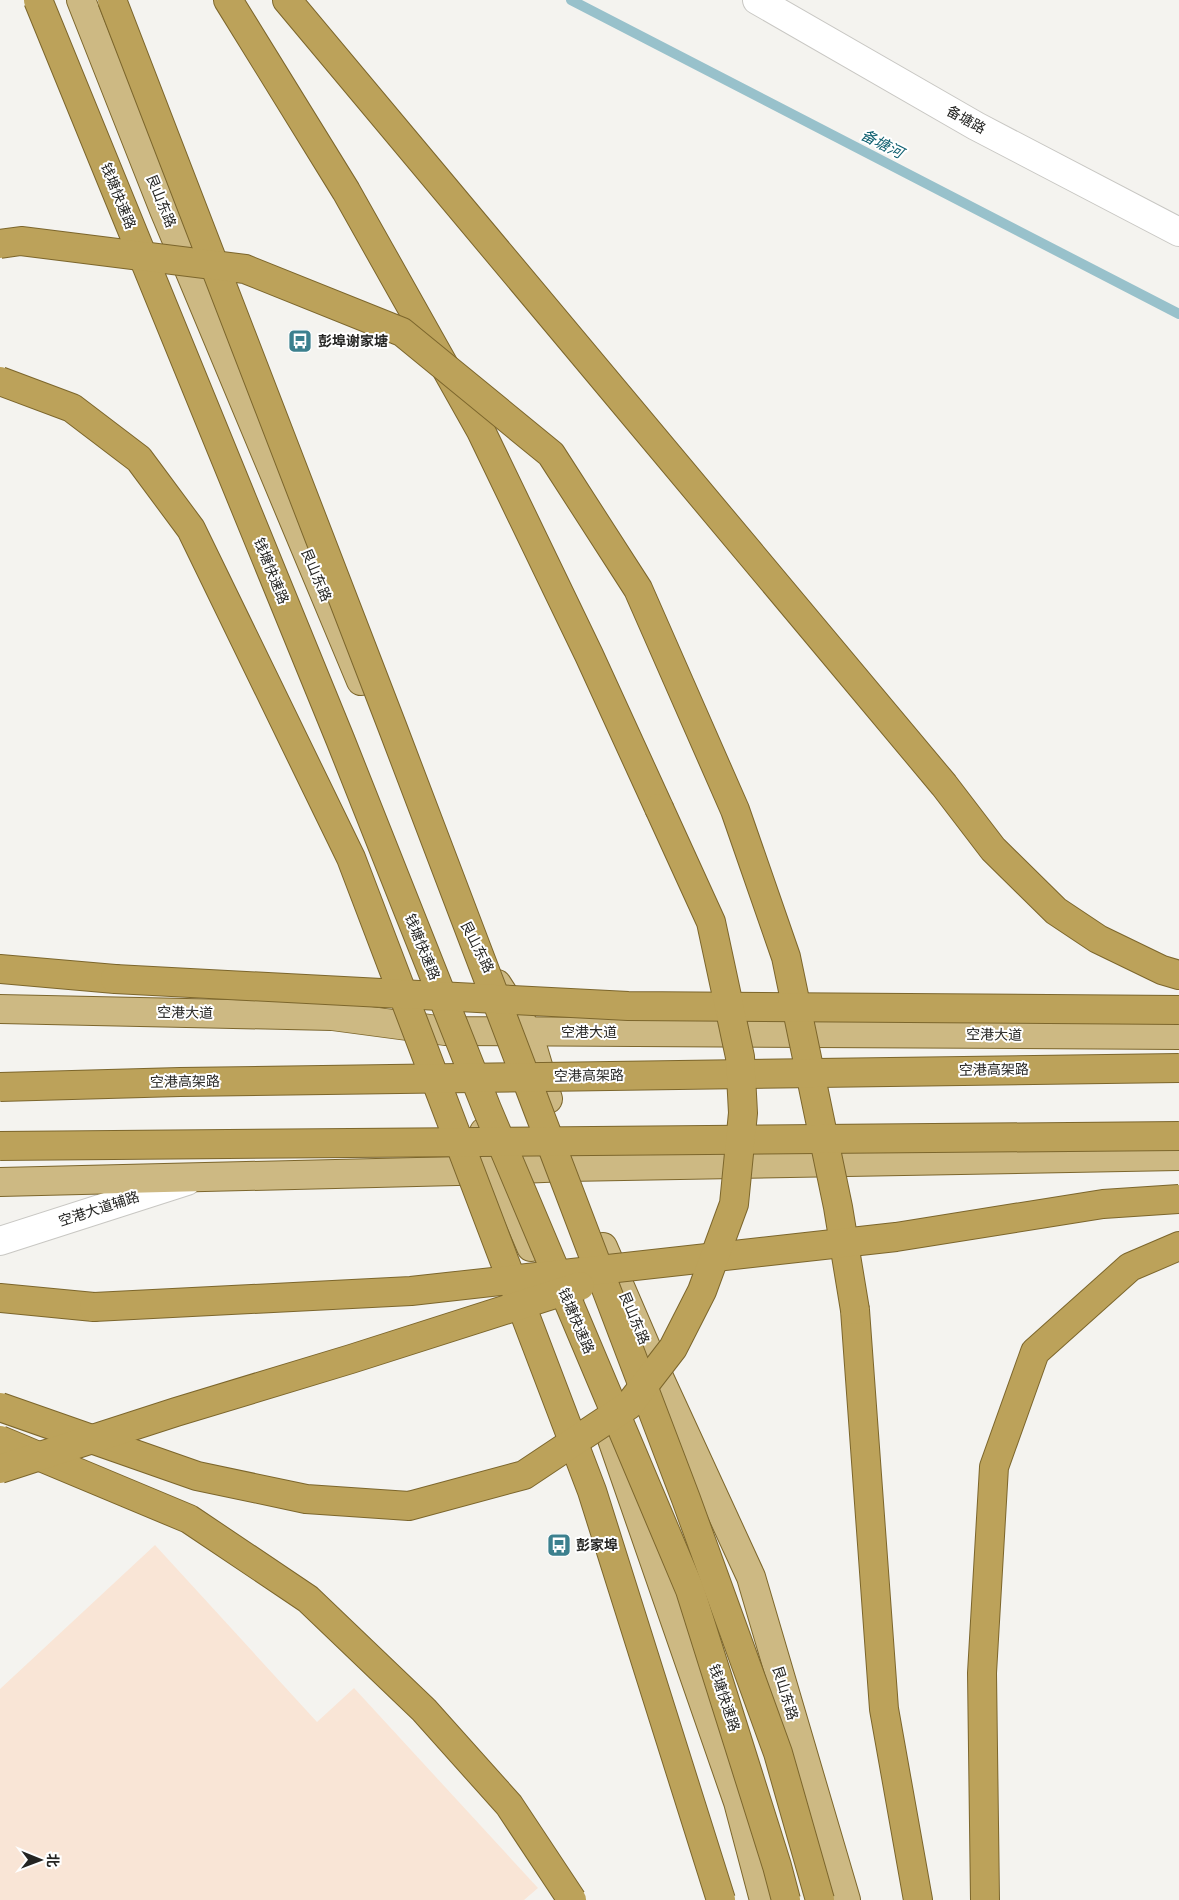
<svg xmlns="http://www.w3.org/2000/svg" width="1179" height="1900" font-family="Rubik,'Noto Sans SC',sans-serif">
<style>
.commercial{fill:#f9e5d6}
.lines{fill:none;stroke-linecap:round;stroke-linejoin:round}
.stream{stroke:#98c1cb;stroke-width:10}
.minor-casing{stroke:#c8c7c3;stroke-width:30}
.primary-casing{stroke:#7c662c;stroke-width:30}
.trunk-casing{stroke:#7c662c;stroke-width:30}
.minor{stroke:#fff;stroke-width:28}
.primary{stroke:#cdb983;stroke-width:28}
.trunk{stroke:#bca25a;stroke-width:28}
.trunk-bridge-casing{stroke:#7c662c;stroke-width:30;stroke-linecap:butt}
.trunk-bridge{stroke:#bca25a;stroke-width:28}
.labels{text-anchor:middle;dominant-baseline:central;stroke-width:4;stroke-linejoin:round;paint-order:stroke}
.street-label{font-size:14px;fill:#242422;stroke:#fff}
.poi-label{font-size:14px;font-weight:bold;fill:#242422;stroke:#fff;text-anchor:start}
.water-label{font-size:15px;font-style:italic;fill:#116171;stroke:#fff}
</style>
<rect width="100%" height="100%" fill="#f4f3ef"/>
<path class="commercial" d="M155,1545l162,177 37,-34 184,200 -14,12h-524v-211z"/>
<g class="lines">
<path class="stream" d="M571,0l608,314"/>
<g class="minor-casing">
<g id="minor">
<path d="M757,0l219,126 203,106"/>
<path d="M0,1241l187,-60"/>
</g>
</g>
<g class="primary-casing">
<g id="primary">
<path d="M81,0l83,210 197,471"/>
<path d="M497,984l31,48 20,67"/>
<path d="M0,1009l332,7 113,15 734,4"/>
<path d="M484,1132l14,38 33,77"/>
<path d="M0,1182l498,-12 70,-3 611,-11"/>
<path d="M603,1247l56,130 92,200 95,323"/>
<path d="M606,1422l132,380 26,98"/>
</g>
</g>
<g class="trunk-casing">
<g id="trunk">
<path d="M228,0l118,191 135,240 108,224 70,153"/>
<path d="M287,0l657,785 49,64 63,62 42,28 64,31 17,5"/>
<path d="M0,969l115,10"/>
<path d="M0,1298l94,9"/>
<path d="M855,1310l29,399 34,191"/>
<path d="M985,1900l-3,-227 12,-206 41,-115 95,-85 49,-21"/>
</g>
</g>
<use href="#minor" class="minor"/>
<use href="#primary" class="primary"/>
<use href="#trunk" class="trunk"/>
<g class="trunk-bridge-casing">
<g id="trunk-bridge">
<path d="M38,0l302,739 147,370 203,481 87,276 9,34"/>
<path d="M112,0l280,726 294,773 92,254 42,147"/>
<path d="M0,244l21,-3 224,28 157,63 149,122 87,135 97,221 51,147 52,250 17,103"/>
<path d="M0,381l72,27 67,51 52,70 160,329 241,633 129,409"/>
<path d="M115,979l513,27 551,4"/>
<path d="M0,1087l180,-5 999,-14"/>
<path d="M0,1146l1179,-10"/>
<path d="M94,1307l317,-16 485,-54 207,-33 76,-5"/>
<path d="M0,1407l197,69 109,23 103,7 115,-31 105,-70 44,-57 29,-57 32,-87 9,-91 -3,-56 -29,-135 -52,-114"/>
<path d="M0,1440l189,79 119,80 116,111 85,95 63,95"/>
<path d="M0,1469l176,-57 175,-53 229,-73"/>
</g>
</g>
<use href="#trunk-bridge" class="trunk-bridge"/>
</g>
<defs>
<g id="bus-square" transform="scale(1.25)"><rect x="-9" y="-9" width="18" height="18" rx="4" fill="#3c808e" stroke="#fff"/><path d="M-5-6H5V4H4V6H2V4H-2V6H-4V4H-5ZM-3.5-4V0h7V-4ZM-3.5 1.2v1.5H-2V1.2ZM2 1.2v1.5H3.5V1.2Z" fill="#fff"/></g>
</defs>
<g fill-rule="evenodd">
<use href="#bus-square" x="300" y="341"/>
<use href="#bus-square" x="559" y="1545"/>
</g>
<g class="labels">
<g class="street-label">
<text transform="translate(966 120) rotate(29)">备塘路</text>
<text transform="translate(118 196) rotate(68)">钱塘快速路</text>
<text transform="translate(161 201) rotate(68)">艮山东路</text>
<text transform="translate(271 571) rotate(68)">钱塘快速路</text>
<text transform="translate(316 575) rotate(67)">艮山东路</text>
<text transform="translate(422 947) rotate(68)">钱塘快速路</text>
<text transform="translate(477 947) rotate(63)">艮山东路</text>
<text transform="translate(185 1013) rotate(1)">空港大道</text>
<text x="589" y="1032">空港大道</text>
<text transform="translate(994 1035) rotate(1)">空港大道</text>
<text transform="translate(994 1070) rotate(-1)">空港高架路</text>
<text transform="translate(589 1076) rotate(-1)">空港高架路</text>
<text transform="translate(185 1082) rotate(-1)">空港高架路</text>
<text transform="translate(99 1209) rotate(-18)">空港大道辅路</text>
<text transform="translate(634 1318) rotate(67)">艮山东路</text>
<text transform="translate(576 1321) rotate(67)">钱塘快速路</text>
<text transform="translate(785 1693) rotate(73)">艮山东路</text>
<text transform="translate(724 1698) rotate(72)">钱塘快速路</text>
</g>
<g class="poi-label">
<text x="318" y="341">彭埠谢家塘</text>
<text x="576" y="1545">彭家埠</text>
</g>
<g class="water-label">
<text transform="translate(882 144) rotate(27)">备塘河</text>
</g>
</g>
<g transform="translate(40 1860) rotate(91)" stroke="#ffffff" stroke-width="4" paint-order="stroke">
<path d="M0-4L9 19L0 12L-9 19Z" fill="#242422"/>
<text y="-8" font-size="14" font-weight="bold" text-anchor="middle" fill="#242422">北</text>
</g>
</svg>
